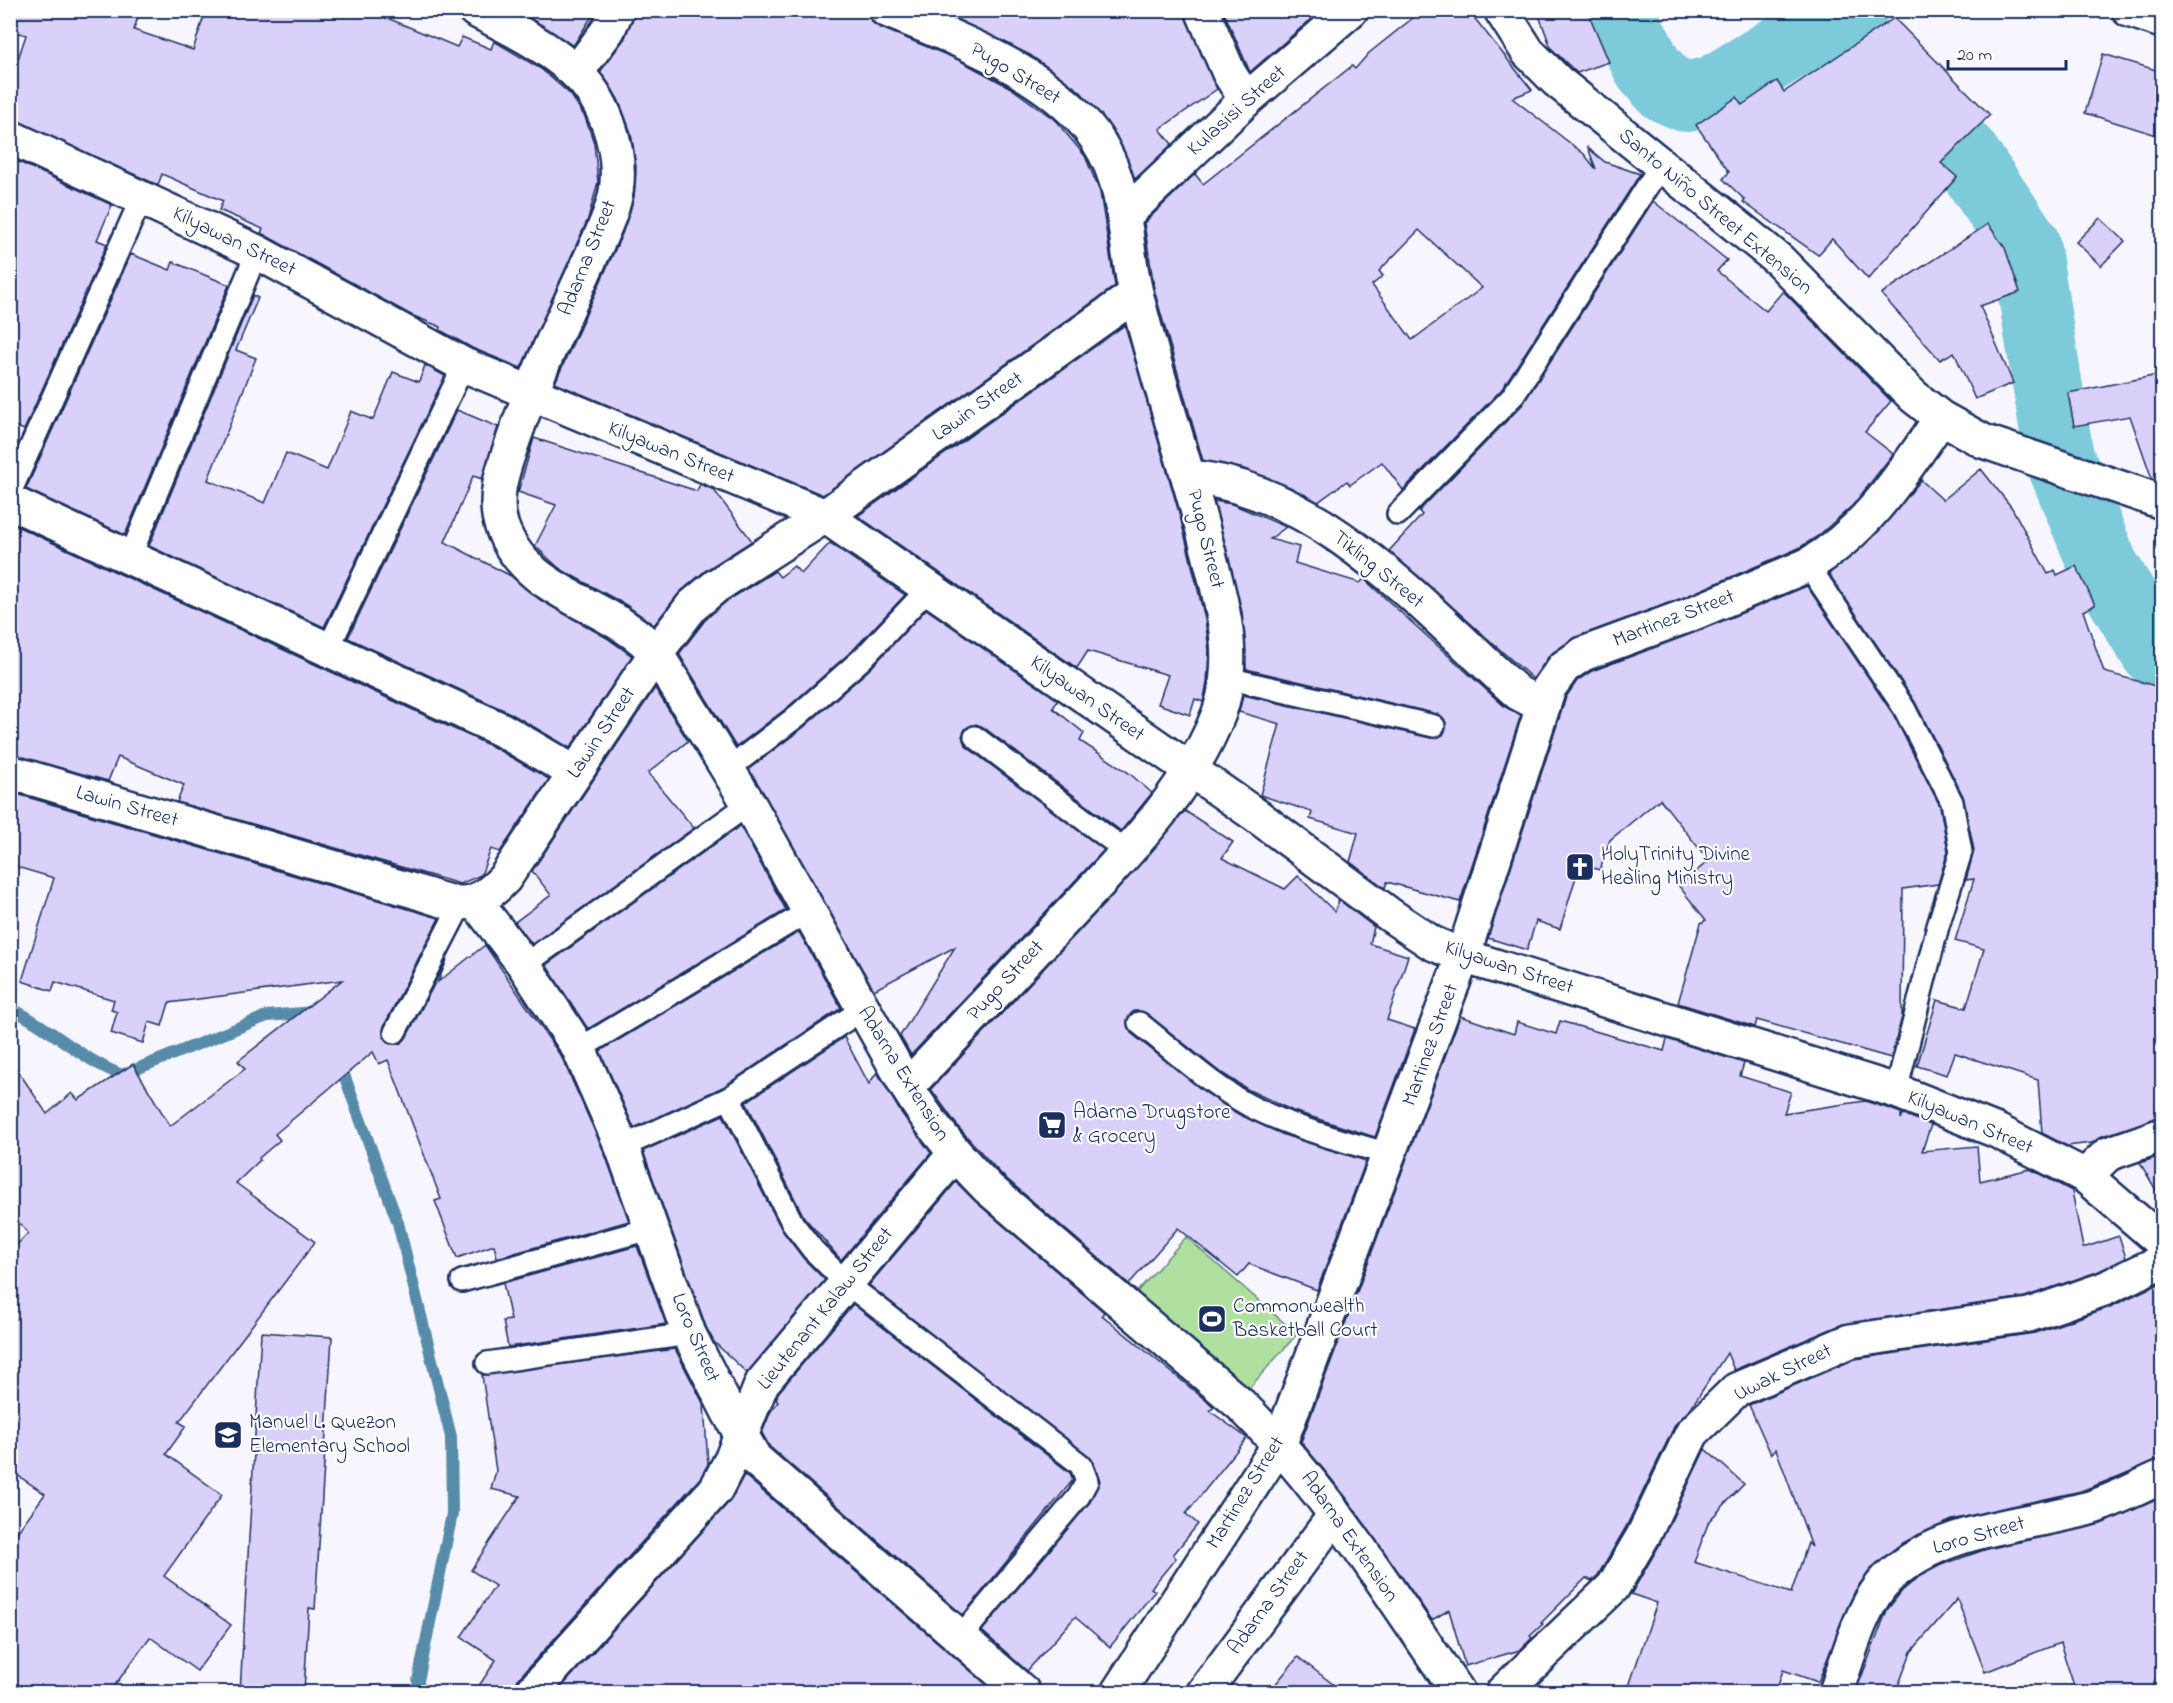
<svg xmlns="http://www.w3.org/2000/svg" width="2173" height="1703" font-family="'Indie Flower',sans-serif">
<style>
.green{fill:#afe0a0;stroke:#65887f;stroke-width:1.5}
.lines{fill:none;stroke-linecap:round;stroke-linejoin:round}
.stream{stroke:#568ca9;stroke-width:12}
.river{stroke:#7dcadb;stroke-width:70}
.building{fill:#d9d1f9;stroke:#1b2f5e;stroke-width:1.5;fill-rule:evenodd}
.service-casing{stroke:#1b2f5e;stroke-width:26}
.minor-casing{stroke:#1b2f5e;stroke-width:38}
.secondary-casing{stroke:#1b2f5e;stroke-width:38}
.service{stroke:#fff;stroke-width:21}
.minor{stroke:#fff;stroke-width:33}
.secondary{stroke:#fff;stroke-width:33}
.labels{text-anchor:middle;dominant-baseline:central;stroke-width:4.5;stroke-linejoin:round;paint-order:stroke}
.street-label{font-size:21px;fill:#1b2f5e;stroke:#fff}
.poi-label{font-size:21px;fill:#1b2f5e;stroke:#fff;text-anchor:start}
</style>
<rect width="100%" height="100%" fill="#f7f6fe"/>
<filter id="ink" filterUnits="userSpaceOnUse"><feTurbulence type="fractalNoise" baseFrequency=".0167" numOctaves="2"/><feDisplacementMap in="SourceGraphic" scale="12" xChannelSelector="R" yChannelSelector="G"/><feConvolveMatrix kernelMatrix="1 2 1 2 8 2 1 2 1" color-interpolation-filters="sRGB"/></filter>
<g filter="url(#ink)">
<path class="green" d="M1186,1237l111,97 -59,67 -112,-97z"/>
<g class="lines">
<g class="stream">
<path d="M10,1008c42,20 69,50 112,67l145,-59 47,-4"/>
<path d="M339,1061l59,162 53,214 1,77 -34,167 1,11"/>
</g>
<path class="river" d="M1619,10l30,59 17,19 20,9 27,-6 76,-46 26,-9 22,3 28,9 99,106 61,90 34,213 45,110 51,84 7,6"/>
</g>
<g class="building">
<path d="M10,10h130l-6,20 59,20 13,-40h162l89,37 5,-10 29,12 3,-8 47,28 30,26 14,22 9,26 4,39 -10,37 -67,149 -49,-20 -32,-18 1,-3 -30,-12 -150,-82 2,-4 -44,-19 4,-9 -61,-27 -4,11 -148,-66v-36l16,-48 -16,-5z"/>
<path d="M517,10h79l-23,36z"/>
<path d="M635,10h233l3,11 8,6 80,33 52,28 44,32 30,36 15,36 15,94 -292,209 -268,-112 67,-149 12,-37 2,-30 -5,-34 -13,-34 -18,-27 25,-34z"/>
<path d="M938,10h246l33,79 -57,40 12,15 -37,35 -19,-44 -36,-44 -50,-36z"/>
<path d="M1223,10h84l3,10 -60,52z"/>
<path d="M1423,10h45l64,80 -20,8 72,56 12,15 -8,-21 17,14 35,12 -138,215 -99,101 -21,-28 -32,23 -3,-4 -29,21 -28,-15 -46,-18 -41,-8 -48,-168 -11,-70 51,-49 8,10 149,-118 3,3 14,-16zM1419,230l63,58 -70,52 -40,-55 11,-9 -4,-5z"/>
<path d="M1537,10h50l22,52 -32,11 -26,-25z"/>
<path d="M1894,18l96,97 -49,48 16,14 -89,102 -36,-40 -14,16 -75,-53 2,-2 -22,-21 6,-7 -33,-47 41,-28 5,8 35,-24 7,11z"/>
<path d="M2103,54l60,18v65l-78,-24z"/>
<path d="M10,158l102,47 -15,35 10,4 -83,186 -14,-6z"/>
<path d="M1653,201l74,59 -10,11 49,40 17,-20 108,110 -26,31 28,22 -40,51 -35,31 -19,12 -117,50 -106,39 -27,19 -16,23 -144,-128 33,-36 -3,-4 104,-107z"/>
<path d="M2100,218l25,23 -24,25 -25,-24z"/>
<path d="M1988,224l17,24 15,44 -40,14 33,77 -38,16 -21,-47 -14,8 -59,-66z"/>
<path d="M131,254l39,16 3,-8 56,23 -104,250 -99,-46z"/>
<path d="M253,295l5,3 -22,52 20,8 -48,122 57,23 21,-50 41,17 24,-59 22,9 20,-48 26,10 6,-17 20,11 -121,251 -175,-81z"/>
<path d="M1125,325l55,191 25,103 4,31 -2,33 -4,19 -8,-3 -5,16 -32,-11 10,-29 -80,-24 -11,17 -219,-152z"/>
<path d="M2163,374v108l-11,-3 -22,-63 -56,10 -6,-33z"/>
<path d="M457,410l41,17 -16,52 -9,-3 -28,66 66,34 29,24 67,38 25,18 -62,92 -60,-35 -162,-75z"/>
<path d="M534,438l163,53 3,-7 14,6 38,51 -46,29 -26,22 -26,33 -28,-20 -66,-36 -25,-23 21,-41 -38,-13z"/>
<path d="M1981,469l31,39 36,66 7,-4 2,5 19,-9 19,39 -12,6 21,61 59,16v429l-61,19 -10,7 -25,3 -25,-13 -4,-53 -83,-27 -8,22 -30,-9 20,-66 29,8 18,-59 -29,-8 19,-62 -8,1 8,-30 -11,-54 -48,-94 -86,-128 50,-43 42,-51 22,20z"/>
<path d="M1214,501l18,3 54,23 -16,12 29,8 -4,16 65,20 4,-4 141,128 16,8 -61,187 -73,-20 -2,6 -35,-26 8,-29 -48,-14 2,-7 -52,-17 20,-71 -41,-12 4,-17 188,43 12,-3 3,-12 -9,-9 -191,-45 -4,-57z"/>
<path d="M10,523l483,224 56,32 -49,73 -9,-3 -10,26 -21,9 -283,-82 7,-17 -66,-28 -10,24 -98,-27z"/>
<path d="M830,543l75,52 -51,54 -66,58 -52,40 -57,-93 27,-35 21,-18 48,-30 5,6 14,-11 7,8z"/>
<path d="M1807,586l86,128 47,92 8,45 -10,33 -35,5 -1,128 -11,41 -134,-38 -2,7 -77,-24 23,-80 5,-3 -28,-35 31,-24 -49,-62 -50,41 -10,30 -20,-6 -20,65 -24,-8 -9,29 -39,-12 78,-241 11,-16 15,-10 104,-39z"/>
<path d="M926,609l132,91 -5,8 31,25 -4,8 49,32 23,20 -31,38 -138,-104 -7,-3 -11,5 -3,7 5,11 137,103 -193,205 -11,-19 55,-89 -81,43 -125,-221 55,-42 67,-59z"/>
<path d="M655,688l33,53 -40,32 46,55 -162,116 -17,-22 36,-27 -19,-24z"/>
<path d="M10,792l429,126 -55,108v12l6,6 11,-1 5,-5 41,-78 -9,22 47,-37 77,113 43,96 24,67 -132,37 -3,-13 -37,13 -22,-57 6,-2 -53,-139 -9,4 -6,-12 -98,82 5,6 -21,18 1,2 -24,23 79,59 -136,180 7,4 -20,28 56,41 -58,81 67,49 -34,46 -47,-34 -40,55h-100v-150l35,-48 -35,-24v-218l18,-19 -18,-21v-153l37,55 25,-21 6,7 55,-36 37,62 75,-57 -7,-8 104,-81 -173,23 -7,23 -13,-4 -6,21 -32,-10 6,-21 -6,-2 3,-10 -59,-18 -3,9 -30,-10 32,-103 -44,-13z"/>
<path d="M1185,811l48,31 -11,16 63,31 13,-13 37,36 4,-12 35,27 -4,17 38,12 -21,64 28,9 -40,108 -82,-26 -46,-22 -30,-19 -71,-57 -12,-2 -7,9 4,13 71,57 32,22 50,23 82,26 -49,129 -68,-26 -11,13 -60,-49 -49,56 -128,-110 -42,-46 -28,-39 190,-203z"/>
<path d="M740,826l46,84 -198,119 -42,-64z"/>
<path d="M799,932l42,76 -118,79 -89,41 -34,-77z"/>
<path d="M1460,1016l54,18 3,-12 39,12 4,-13 104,30 3,-12 77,24 -4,13 51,16 -7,21 81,-12 25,8 11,4v6l2,-5 28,11 -9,26 55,-5 3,35 50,-12 42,22 11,57 36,-12 7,22 -29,14 -72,25 -182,27 -109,46 -7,-17 -37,56 -15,16 -49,102 -28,48 -6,6 -6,-3 -45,45 2,1 -13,12 2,2 -12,12 -55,16 -16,-56 -17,10 -87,-124 -44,-54z"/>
<path d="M844,1037l25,47 8,-12 23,39 31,42 -90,107 -37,-43 -58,-115z"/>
<path d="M723,1115l59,115 21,28 22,22 -78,93 -33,-31 -8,-15 -63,-176z"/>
<path d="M2163,1155v47l-23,-39z"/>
<path d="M956,1182l20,20 128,110 -2,3 112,92 -4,4 37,27 -61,76 12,10 -25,31 3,3 -25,30 4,3 -45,56 -35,-30 -48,54 -45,-40 108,-129 10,-21 -7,-20 -224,-176z"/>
<path d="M637,1246l29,78 -158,23 -5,-26 8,-1 -8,-37z"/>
<path d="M2158,1284l5,12v163l-82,32 -129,29 -51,24 -26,21 -20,26 -37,91 -35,-12 -7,22h-149l30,-89 -26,-9 29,-50 45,-95 39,35 -35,37 -15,41 97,31 17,-50 4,4 -36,-98 -5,5 -22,-49 106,-46 180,-26 75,-26z"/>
<path d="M853,1304l217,169 3,7 -110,135 -193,-168 -8,-14 9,-22 7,-9 -2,-2 2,-7z"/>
<path d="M261,1332l71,5 -17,272 -6,-1 -5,84h-64z"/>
<path d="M675,1349l29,56 4,59 -8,14 -182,201 -4,13h-39l21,-32 -35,-23 34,-51 -24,-16 49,-74 -29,-7 5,-18 -14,-96z"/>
<path d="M744,1475l251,217h-438l173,-191z"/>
<path d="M2163,1497v161l-12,34h-75l-16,-49 -75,29 -28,-73 -46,53 -15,40h-19l-19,-6 29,-76 15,-19 18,-15 21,-11 46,-16 114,-25z"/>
<path d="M1298,1657l45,35h-74z"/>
</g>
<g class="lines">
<g class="service-casing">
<g id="service">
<path d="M10,493l132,-296"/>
<path d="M1398,514l114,-117 149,-232"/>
<path d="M130,557l127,-305"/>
<path d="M1808,565l96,143 48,94 9,50 -23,74 -42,165"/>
<path d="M328,649l136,-284"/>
<path d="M1227,678l207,48"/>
<path d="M975,737l152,115"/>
<path d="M727,770l69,-53 67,-59 65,-69"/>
<path d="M524,965l225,-161"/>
<path d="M1139,1023c37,29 74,65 117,86 43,21 89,32 135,46"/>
<path d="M395,1032l66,-128"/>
<path d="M579,1049l230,-138"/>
<path d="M729,1098l64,126 20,26 33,33 235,182 6,16 -8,15 -120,143"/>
<path d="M622,1147l107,-49 134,-89"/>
<path d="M462,1281l191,-53"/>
<path d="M487,1363l202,-29"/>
</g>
</g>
<g class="minor-casing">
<g id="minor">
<path d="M475,10c35,18 71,35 100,62 29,26 45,73 42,111 -1,26 -21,62 -31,85 -25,55 -51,110 -71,167 -10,29 -24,61 -13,92 25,70 109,75 154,126l93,151 158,283c23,38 49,69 81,101l253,217c86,84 149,189 217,287"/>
<path d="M886,10c66,26 155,60 201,116 44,53 34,109 50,171 20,82 48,163 69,245 8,32 18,65 21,98 2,23 0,51 -8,73 -31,81 -98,146 -156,208 -52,55 -104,110 -156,166"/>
<path d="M1202,10l27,63 17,27"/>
<path d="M2129,10l33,11"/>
<path d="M576,73l32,-43 9,-20"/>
<path d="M10,137l247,115 207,113 361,151 432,300 133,99 42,28 31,13 433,135 101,40 88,45 77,66"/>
<path d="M1125,215l121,-115 105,-90"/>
<path d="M1189,477c133,12 235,132 329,216l25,13"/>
<path d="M10,502l492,228 73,43"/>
<path d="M10,772l397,117c45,13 62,28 98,-11l151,-225 36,-47 24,-20 109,-70 311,-222"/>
<path d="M476,902l48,63 55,84 43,98 67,187 40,79 26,46 268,233"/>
<path d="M2085,1176l23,-22 54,-19"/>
<path d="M532,1692l184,-203 16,-31 30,-75 192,-228"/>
<path d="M1118,1692l162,-249 183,-487 86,-268 15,-21 19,-13 106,-39 119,-50c60,-35 94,-91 133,-147"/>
<path d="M1204,1692l131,-177"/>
<path d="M1503,1692l110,-105 30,-51 49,-103 44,-43 114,-49 179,-26 75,-26 58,-28"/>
<path d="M1836,1692c12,-34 26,-90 53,-115 52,-49 132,-51 197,-68 26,-7 52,-22 76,-32"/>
</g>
</g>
<g class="secondary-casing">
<path id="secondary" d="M1501,10l27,42 29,29 222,179 134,136 28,22 42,23 179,61"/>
</g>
<use href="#service" class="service"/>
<use href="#minor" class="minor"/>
<use href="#secondary" class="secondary"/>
</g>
</g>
<defs>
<g id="church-square" transform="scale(1.5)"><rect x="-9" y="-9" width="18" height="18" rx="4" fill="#1b2f5e" stroke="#fff"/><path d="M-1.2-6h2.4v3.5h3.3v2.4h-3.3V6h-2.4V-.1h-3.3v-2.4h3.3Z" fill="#fff"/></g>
<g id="supermarket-square" transform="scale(1.5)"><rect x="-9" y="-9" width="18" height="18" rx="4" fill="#1b2f5e" stroke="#fff"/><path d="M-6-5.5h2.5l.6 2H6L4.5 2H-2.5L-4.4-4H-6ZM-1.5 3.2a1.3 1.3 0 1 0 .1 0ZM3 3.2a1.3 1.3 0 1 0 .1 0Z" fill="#fff"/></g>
<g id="stadium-square" transform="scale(1.5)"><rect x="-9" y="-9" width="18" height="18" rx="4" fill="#1b2f5e" stroke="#fff"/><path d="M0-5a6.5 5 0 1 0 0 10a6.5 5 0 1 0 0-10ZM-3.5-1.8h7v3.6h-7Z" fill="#fff"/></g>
<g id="school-square" transform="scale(1.5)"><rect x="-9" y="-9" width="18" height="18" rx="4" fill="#1b2f5e" stroke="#fff"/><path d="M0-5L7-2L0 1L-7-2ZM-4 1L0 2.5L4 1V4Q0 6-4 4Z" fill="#fff"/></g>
</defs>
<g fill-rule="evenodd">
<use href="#church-square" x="1580" y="867"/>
<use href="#supermarket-square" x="1052" y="1125"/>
<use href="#stadium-square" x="1212" y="1319"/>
<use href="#school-square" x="228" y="1435"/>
</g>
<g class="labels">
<g class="street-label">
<text transform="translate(1015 74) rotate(31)">Pugo Street</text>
<text transform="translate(1237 111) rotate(-42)">Kulasisi Street</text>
<text transform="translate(1715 212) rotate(40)">Santo Niño Street Extension</text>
<text transform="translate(234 242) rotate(26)">Kilyawan Street</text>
<text transform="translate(588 258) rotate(-68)">Adarna Street</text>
<text transform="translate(978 407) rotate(-35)">Lawin Street</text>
<text transform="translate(671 453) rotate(22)">Kilyawan Street</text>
<text transform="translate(1205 539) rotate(76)">Pugo Street</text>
<text transform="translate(1378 570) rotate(39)">Tikling Street</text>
<text transform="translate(1674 619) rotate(-21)">Martinez Street</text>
<text transform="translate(1087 699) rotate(35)">Kilyawan Street</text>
<text transform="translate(602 733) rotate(-56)">Lawin Street</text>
<text transform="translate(127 807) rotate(16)">Lawin Street</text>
<text transform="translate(1509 968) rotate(18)">Kilyawan Street</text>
<text transform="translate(1006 981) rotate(-47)">Pugo Street</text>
<text transform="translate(1431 1045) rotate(-70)">Martinez Street</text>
<text transform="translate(903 1074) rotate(58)">Adarna Extension</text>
<text transform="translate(1970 1123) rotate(23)">Kilyawan Street</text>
<text transform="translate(826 1309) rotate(-51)">Lieutenant Kalaw Street</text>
<text transform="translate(695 1338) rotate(67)">Loro Street</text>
<text transform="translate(1783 1373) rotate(-26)">Uwak Street</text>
<text transform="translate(1246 1493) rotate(-58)">Martinez Street</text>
<text transform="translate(1979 1536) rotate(-16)">Loro Street</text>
<text transform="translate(1349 1537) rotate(55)">Adarna Extension</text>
<text transform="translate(1269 1603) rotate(-54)">Adarna Street</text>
</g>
<g class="poi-label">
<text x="1601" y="855">HolyTrinity Divine<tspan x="1601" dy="24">Healing Ministry</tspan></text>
<text x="1073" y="1113">Adarna Drugstore<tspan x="1073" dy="24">&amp; Grocery</tspan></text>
<text x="1233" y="1307">Commonwealth<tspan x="1233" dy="24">Basketball Court</tspan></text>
<text x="249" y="1423">Manuel L. Quezon<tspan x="249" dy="24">Elementary School</tspan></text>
</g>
</g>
<rect width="2173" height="1703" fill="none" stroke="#fff" stroke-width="36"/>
<rect x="18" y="18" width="2137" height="1667" fill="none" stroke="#1b2f5e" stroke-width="2" filter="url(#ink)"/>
<path d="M1948 60v9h118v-9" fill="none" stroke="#1b2f5e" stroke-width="3"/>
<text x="1957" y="60" font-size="18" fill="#1b2f5e" stroke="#ffffff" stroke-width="4.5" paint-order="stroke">20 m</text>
</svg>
